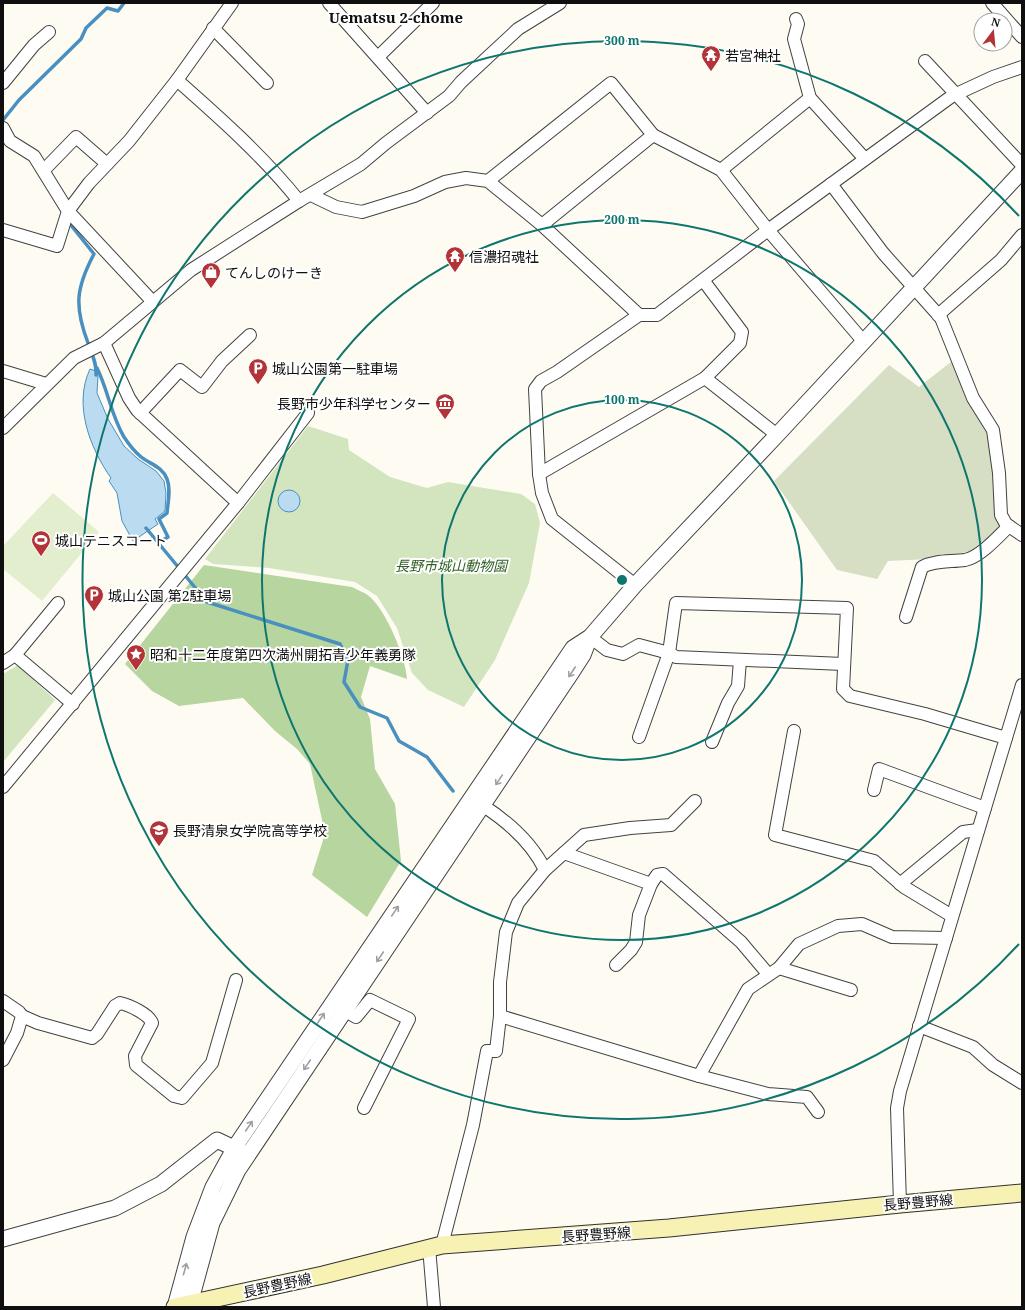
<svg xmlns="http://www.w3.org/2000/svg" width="1025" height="1310" font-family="'Noto Serif','Noto Sans JP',serif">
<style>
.green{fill:#d2e5be}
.forest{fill:#b7d59f}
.cemetery{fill:#d6dfc4}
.pitch{fill:#e3eecf}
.water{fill:#bbdcf0;stroke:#498fc0}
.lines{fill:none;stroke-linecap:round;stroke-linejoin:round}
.stream{stroke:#498fc0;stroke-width:3.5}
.minor-casing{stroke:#424242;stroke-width:14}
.tertiary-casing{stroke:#424242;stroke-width:17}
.secondary-casing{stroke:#313131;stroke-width:19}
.minor{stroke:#fff;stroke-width:12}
.tertiary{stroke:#fff;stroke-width:15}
.secondary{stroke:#f7f1b4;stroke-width:17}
.oneway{stroke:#9f9f9f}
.ring{fill:none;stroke:#0f766e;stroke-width:2}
.labels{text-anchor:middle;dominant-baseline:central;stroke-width:4;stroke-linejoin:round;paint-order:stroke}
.poi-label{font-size:14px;fill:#0f0f0f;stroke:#fff;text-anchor:start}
.park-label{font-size:14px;font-style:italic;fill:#316125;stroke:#fff}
.street-label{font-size:14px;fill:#0f0f0f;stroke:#fff}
.neighbourhood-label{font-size:15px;font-weight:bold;fill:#0f0f0f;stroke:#fff}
.centre{fill:#0f766e;stroke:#fff;stroke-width:2}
.ring-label{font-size:12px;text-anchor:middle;font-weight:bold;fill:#0f766e;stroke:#fff;stroke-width:4;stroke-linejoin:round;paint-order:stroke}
</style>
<rect width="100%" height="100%" fill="#fefcf2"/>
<g class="green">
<path d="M308,426l40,13 1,11 41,27 37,11 21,-6 73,12 14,10 5,19 -11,60 -34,77 -31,47 -36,-17 -16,-17 -15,-45 -20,-32 -22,-14 -86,-14 -56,-4 -8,-5z"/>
<path d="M18,665l37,35 -52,62v-88z"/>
</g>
<path class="forest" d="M204,565l148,22c5,3 12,5 17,9 17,14 37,62 38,83l-37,-13 -9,31 9,22 5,50 20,35 6,57 -34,56 -55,-42 13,-41 -15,-70 -13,-15 -22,-18 -32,-33 -64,8 -27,-15 -27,-27z"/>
<path class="cemetery" d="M952,361l15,38 17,26 9,33 3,57 5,13 -29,23 -42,8 -42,2 -11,18 -40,-9 -63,-89 115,-116 30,22z"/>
<path class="pitch" d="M53,493l46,39 -57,69 -39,-32v-23z"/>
<g class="water">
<path d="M90,369l6,2 2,5 -1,17 11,26 16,27 14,13 18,12 8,10 2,12 -1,18 -10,8 3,5 -25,17 -11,-20 -5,-28 -8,-12 2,-3c-21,-30 -38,-73 -21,-109z"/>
<circle cx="289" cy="501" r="11"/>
</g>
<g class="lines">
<g class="stream">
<path d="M3,120l16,-20 62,-61 5,-11 21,-20 11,3 6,-8"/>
<path d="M70,224l24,30c-18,34 -20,52 -6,89 4,11 9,21 8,32"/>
<path d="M97,368c11,22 14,47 27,69 4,6 10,14 16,19 9,8 22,10 27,23 4,10 1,23 0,34l-8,6 9,18 -10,6"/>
<path d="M146,528l61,74 133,42 8,16 -4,22 16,25 27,11 12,23 28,16 26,34"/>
</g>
<g class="minor-casing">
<g id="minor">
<path d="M329,3l98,110"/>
<path d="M992,3l30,34"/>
<path d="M796,19l2,5 -4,15 16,59 55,61"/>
<path d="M213,28l54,55"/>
<path d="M378,57l55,-54"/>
<path d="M925,61l97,104"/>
<path d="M177,80l55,-77"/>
<path d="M3,83l31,-38 15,-13"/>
<path d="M3,128l7,13 24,15 34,55 -11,35 -54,-16"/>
<path d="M653,135l68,35 47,60 96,112"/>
<path d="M44,170l32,-33 31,27"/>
<path d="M721,170l89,-72"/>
<path d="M488,181l123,-98 42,52 -111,90"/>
<path d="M831,184l52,69 58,65 32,80 20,32 6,43 2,42 5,9 16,11"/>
<path d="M311,195l25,12 26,5 52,-16 31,-14 21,-4 22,3 54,44 97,90h18l111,-85 184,-134 41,-19 29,-10"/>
<path d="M703,280l39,52 -2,11 -35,35 72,57"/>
<path d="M153,302l-85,-91 21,-28 40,-42 48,-61c43,38 86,76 122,121"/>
<path d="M938,315l63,-55 21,-25"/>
<path d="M104,343l25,55 8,12 101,93"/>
<path d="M3,371l43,13"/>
<path d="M140,413l40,-43 22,17 20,-26 28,-26"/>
<path d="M3,428l71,-70 30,-15 87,-73 108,-69 62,-37 25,-21 63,-47 12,-14 57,-53 42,-26"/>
<path d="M539,474l166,-96"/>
<path d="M635,585l-83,-66 -10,-26 -3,-19 -4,-85 6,-8 16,-9 82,-57"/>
<path d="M906,617l16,-50c14,-7 28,-5 43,-7 15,-3 33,-23 44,-34"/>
<path d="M590,637l17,13 16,4 16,-9 30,8 7,4 167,7"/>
<path d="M15,655l43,-52"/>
<path d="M3,663l12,-8 58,49"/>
<path d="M794,731l-19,104 99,26 30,26 48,29"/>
<path d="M639,737l30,-84 7,-50 171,5 -4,81 7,7 75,18 81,24 -106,353 -3,17 3,96"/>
<path d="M1006,738l16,-53"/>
<path d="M712,742l16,-39 10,-17 2,-26"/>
<path d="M3,787l235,-284 70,-90"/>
<path d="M874,790l5,-21 106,39"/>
<path d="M482,805c25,16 50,38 63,65"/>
<path d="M564,853l87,31"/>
<path d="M900,884l63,-52 15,-2"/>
<path d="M616,965l15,-15 5,-8 3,-27 12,-31 6,-9 6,-1 78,68 27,32"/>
<path d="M779,968l72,22"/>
<path d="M3,1001l16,11 3,4 -5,17 -14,27"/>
<path d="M344,1010l12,7 14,-17 39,19 -45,89"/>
<path d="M22,1016l16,7 54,15 5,-4 18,-28 5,-3c9,2 29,11 32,20l-17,33 1,9 38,31 8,2 30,-35 24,-83"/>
<path d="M500,1016l199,60 69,18 39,3 11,15"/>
<path d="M919,1026l54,21 20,18 29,18"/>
<path d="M699,1076l49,-87 31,-21 20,-24 39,-18 24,-2 30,13 54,1"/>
<path d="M442,1245l31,-120 14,-74h9l4,-35v-34l6,-50 12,-29 27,-33 39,-35 46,-7 41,-3 24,-24"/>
<path d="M429,1247l5,60"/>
</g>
</g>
<g class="tertiary-casing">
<g id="tertiary">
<path d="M3,1239l112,-31 46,-24 56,-44 25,12"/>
<path d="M175,1307l19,-70 19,-50 22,-40 338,-499 17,-11 45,-52 142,-150 245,-264"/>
<path d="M189,1307l23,-84 26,-53 334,-498 11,-17 7,-18"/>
</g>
</g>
<g class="secondary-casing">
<path id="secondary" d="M175,1307l148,-32 119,-30 227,-17 231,-24 122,-11"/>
</g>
<use href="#minor" class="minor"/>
<use href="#tertiary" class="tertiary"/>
<use href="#secondary" class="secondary"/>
</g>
<defs><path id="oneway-shaft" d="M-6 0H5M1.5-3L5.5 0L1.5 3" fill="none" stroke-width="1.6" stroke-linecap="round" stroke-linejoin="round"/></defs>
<g class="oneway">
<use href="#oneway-shaft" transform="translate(572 672) rotate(123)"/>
<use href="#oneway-shaft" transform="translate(499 780) rotate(124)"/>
<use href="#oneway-shaft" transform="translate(395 911) rotate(-56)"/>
<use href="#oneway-shaft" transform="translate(380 957) rotate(124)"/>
<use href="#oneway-shaft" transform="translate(321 1018) rotate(-56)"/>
<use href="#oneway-shaft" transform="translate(307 1065) rotate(124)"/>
<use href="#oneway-shaft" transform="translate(249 1126) rotate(-56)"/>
<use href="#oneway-shaft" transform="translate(185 1269) rotate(-75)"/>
</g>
<g class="ring">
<circle cx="622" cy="580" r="180"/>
<circle cx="622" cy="580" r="360"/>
<path d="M1019 944A539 539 0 1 1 1019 216"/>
</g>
<defs>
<g id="temple-pin" transform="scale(1)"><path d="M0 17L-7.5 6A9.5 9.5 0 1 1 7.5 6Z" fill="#b23438" stroke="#fff"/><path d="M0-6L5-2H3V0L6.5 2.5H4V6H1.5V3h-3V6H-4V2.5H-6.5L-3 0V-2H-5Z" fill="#fff"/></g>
<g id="shop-pin" transform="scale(1)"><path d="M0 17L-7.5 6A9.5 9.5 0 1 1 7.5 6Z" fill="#b23438" stroke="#fff"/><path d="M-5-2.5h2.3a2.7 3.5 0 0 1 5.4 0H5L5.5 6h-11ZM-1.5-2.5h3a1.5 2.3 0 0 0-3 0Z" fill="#fff"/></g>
<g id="parking-pin" transform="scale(1)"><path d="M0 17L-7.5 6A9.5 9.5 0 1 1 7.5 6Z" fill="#b23438" stroke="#fff"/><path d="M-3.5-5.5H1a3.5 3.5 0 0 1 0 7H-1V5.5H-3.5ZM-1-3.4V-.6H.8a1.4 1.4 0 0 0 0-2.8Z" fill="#fff"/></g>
<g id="museum-pin" transform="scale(1)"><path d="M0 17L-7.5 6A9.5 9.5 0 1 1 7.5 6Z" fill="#b23438" stroke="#fff"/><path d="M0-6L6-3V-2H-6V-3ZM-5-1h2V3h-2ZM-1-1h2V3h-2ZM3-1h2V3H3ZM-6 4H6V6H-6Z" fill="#fff"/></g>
<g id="stadium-pin" transform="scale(1)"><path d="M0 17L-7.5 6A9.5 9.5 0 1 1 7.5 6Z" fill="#b23438" stroke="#fff"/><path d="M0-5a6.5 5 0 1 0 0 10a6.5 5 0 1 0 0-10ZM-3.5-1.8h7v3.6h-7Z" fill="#fff"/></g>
<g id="sight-pin" transform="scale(1)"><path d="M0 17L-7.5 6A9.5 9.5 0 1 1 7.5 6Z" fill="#b23438" stroke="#fff"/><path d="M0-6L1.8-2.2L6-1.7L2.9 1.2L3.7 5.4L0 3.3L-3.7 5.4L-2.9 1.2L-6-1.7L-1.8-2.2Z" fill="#fff"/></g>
<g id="school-pin" transform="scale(1)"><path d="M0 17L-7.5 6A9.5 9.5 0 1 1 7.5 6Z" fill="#b23438" stroke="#fff"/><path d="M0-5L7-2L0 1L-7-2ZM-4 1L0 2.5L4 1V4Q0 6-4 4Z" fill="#fff"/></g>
</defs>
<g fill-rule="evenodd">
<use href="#temple-pin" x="711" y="55"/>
<use href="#temple-pin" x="455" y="256"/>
<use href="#shop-pin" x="211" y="272"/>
<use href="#parking-pin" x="258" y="368"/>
<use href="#museum-pin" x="445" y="403"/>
<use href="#stadium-pin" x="41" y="540"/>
<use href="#parking-pin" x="94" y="595"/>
<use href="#sight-pin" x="136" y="654"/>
<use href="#school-pin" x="159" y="830"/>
</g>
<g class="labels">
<g class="poi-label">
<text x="725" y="55">若宮神社</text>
<text x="469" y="256">信濃招魂社</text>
<text x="225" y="272">てんしのけーき</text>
<text x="272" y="368">城山公園第一駐車場</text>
<text x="431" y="403" text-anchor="end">長野市少年科学センター</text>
<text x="55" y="540">城山テニスコート</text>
<text x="108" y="595">城山公園 第2駐車場</text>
<text x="150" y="654">昭和十二年度第四次満州開拓青少年義勇隊</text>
<text x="173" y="830">長野清泉女学院高等学校</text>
</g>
<g class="park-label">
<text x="451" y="565">長野市城山動物園</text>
</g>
<g class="street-label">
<text transform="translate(918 1202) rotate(-5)">長野豊野線</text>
<text transform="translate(596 1234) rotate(-4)">長野豊野線</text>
<text transform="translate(277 1285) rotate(-12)">長野豊野線</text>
</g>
<g class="neighbourhood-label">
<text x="396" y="17">Uematsu 2-chome</text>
</g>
</g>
<circle cx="622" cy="580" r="6" class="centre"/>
<g class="ring-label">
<text x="622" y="45">300 m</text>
<text x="622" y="224">200 m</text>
<text x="622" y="404">100 m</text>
</g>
<rect width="1025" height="1310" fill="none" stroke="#0f0f0f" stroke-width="8"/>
<g transform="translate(993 32) rotate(16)"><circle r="19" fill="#ffffff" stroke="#9f9f9f"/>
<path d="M0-3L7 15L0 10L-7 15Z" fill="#b23438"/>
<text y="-6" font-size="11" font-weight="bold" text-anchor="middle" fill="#0f0f0f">N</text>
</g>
</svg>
